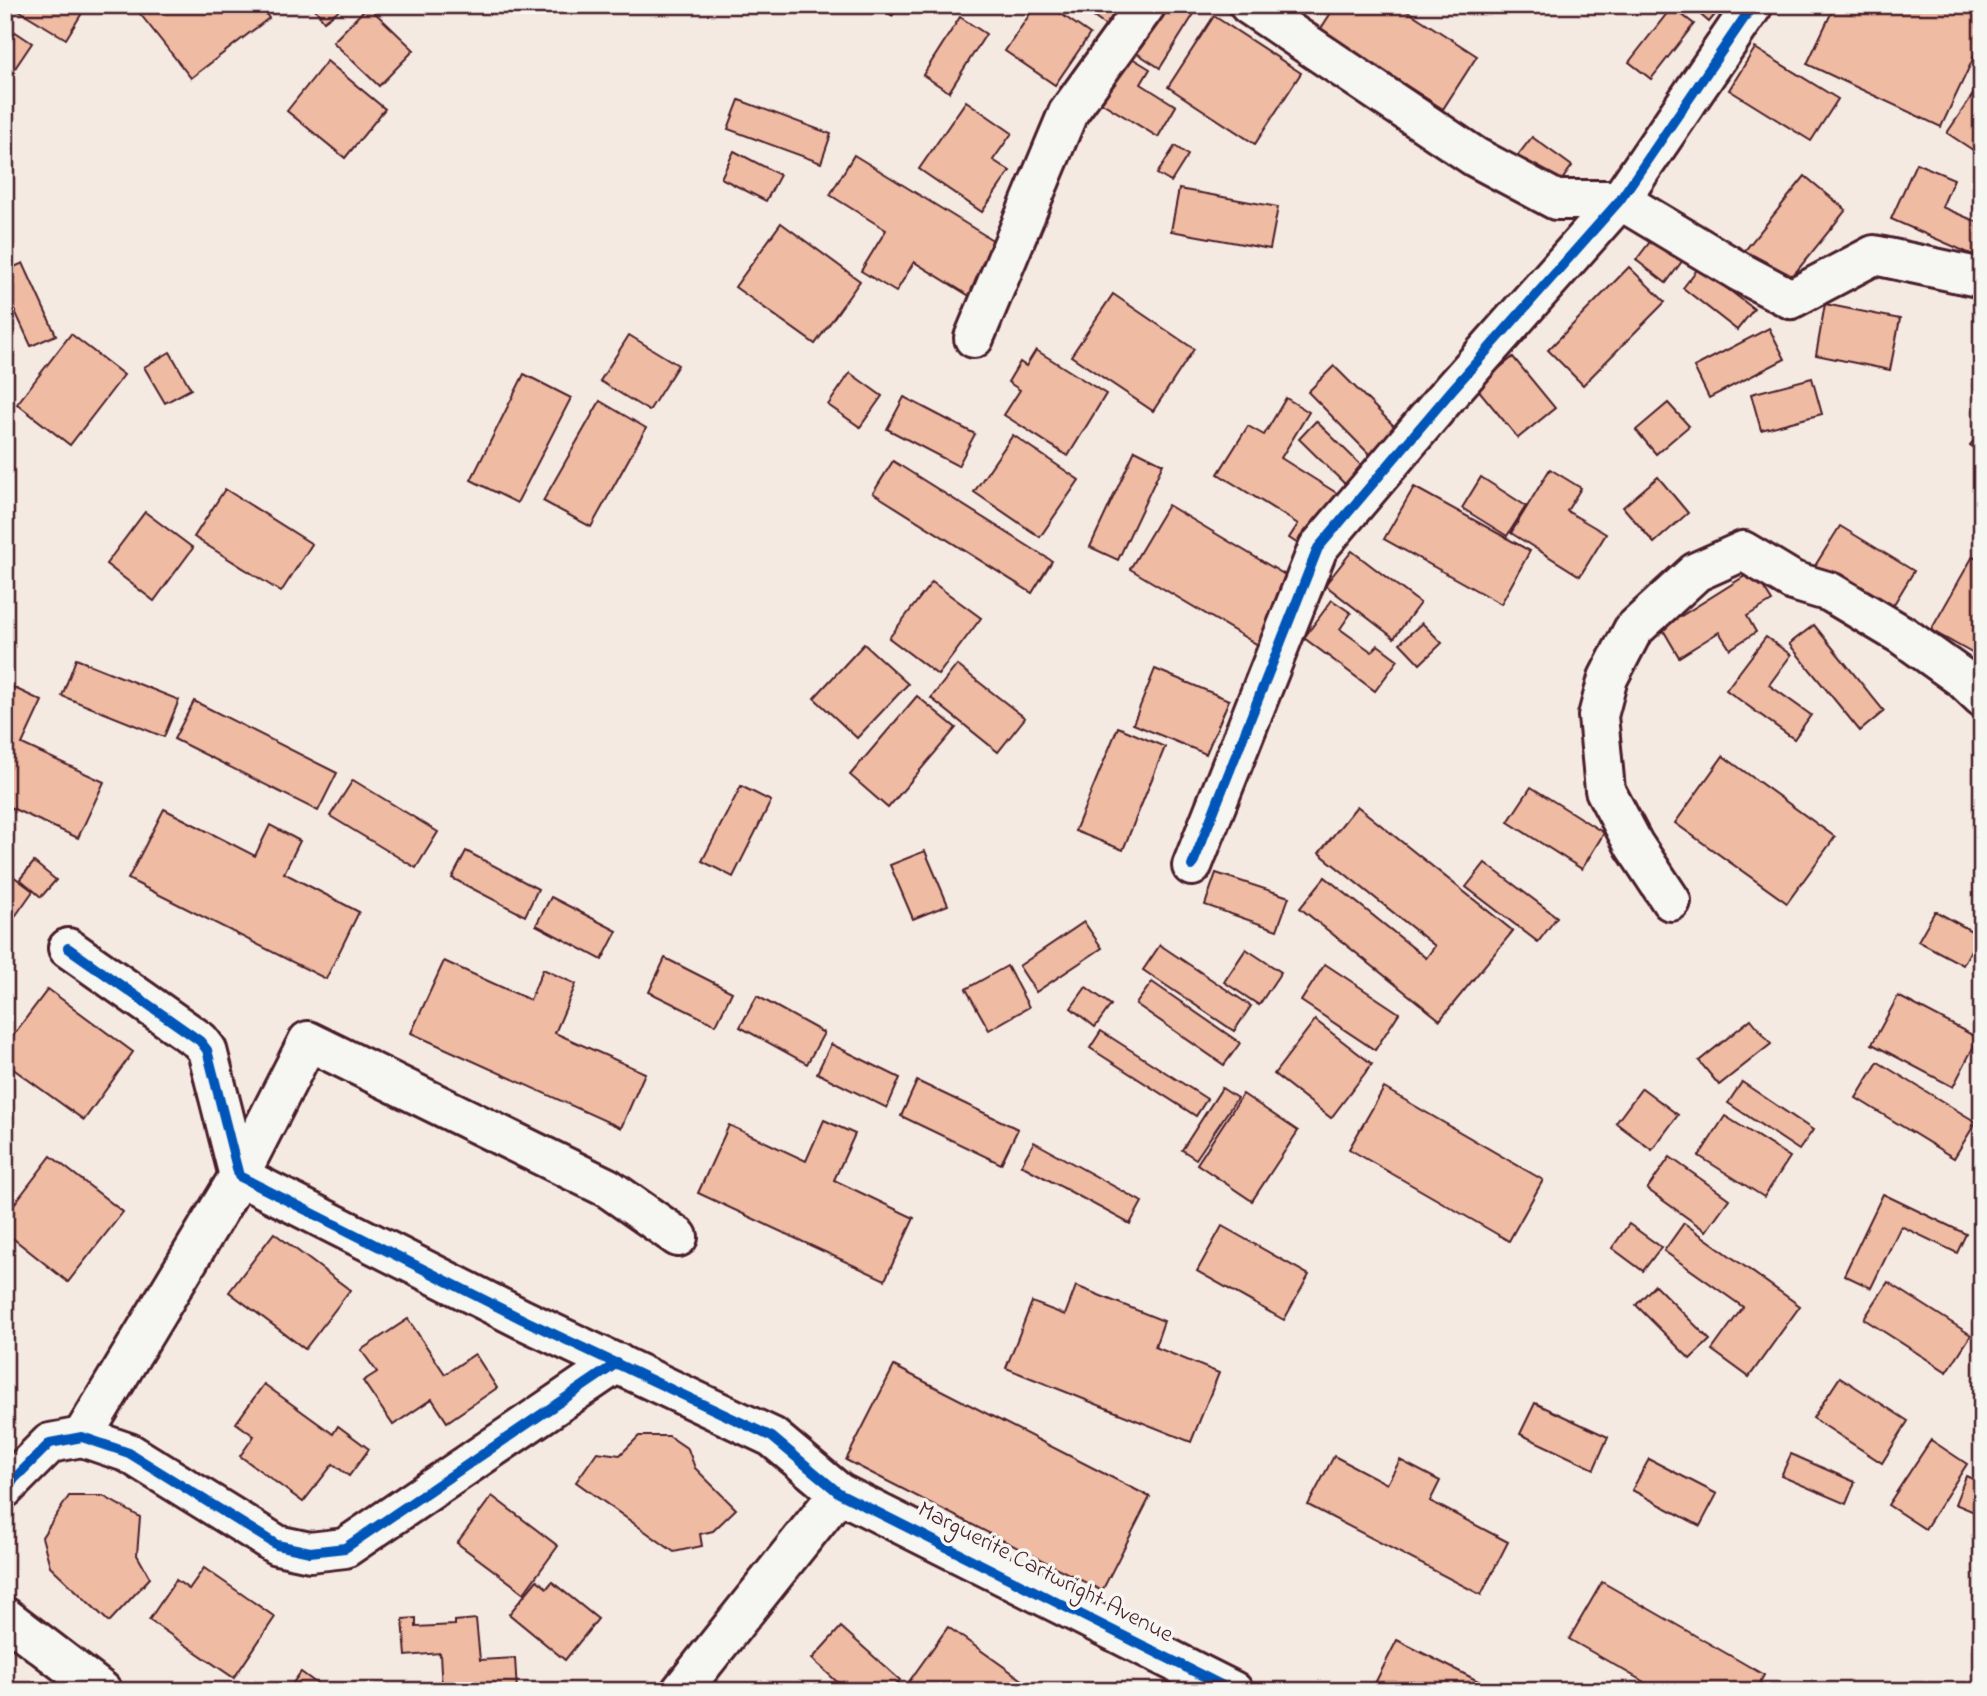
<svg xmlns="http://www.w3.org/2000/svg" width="1987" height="1696" font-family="'Indie Flower',sans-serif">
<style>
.building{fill:#efbba2;stroke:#4a1f2b;stroke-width:2}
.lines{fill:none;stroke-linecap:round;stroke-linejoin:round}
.street-casing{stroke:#4a1f2b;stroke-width:44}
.secondary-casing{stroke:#4a1f2b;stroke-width:44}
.street{stroke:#f6f6f2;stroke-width:38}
.secondary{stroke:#f6f6f2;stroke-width:38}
.cycleway-casing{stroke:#f6f6f2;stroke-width:15}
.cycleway{stroke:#0057b8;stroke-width:10}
.labels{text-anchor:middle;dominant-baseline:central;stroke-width:7;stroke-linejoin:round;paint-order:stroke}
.street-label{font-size:24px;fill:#4a1f2b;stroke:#f6f6f2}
</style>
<rect width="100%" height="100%" fill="#f5eae2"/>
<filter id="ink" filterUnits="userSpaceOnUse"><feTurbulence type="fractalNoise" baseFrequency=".0143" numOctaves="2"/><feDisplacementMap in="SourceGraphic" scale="14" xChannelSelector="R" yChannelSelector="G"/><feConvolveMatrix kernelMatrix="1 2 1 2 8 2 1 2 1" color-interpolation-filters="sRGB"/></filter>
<g filter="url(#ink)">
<g class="building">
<path d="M10,5h77l-21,34z"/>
<path d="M143,5h116l10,13 -78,60 -54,-68z"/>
<path d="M312,5h34l-22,16z"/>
<path d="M877,5h23l-8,11z"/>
<path d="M1036,5h12l42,29 -35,51 -50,-34z"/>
<path d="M1077,5h63l-20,31z"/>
<path d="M1166,5h15l13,9 -34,54 -25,-16z"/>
<path d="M1336,5h62l79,51 -34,53 -123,-79z"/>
<path d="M1689,5h34l-14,17z"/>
<path d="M1835,5l147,2v33l-41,87 -134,-63z"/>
<path d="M368,6l46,44 -35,36 -46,-44z"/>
<path d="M1672,7l22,17 -43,55 -22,-17z"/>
<path d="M1214,16l87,57 -46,71 -87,-57z"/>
<path d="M960,17l26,17 -37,58 -26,-17z"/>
<path d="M5,25l27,18 -27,40z"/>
<path d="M1755,48l83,51 -27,42 -82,-51z"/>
<path d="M1122,52l28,17 -9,15 35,22 -18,31 -64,-39z"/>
<path d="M327,61l58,48 -40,49 -58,-47z"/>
<path d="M1982,81v75l-35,-23z"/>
<path d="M739,100l92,34 -10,29 -93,-34z"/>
<path d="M966,101l46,32 -19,27 17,11 -28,41 -63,-43z"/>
<path d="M1532,137l40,29 -16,22 -41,-29z"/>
<path d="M1175,146l13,9 -17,27 -14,-8z"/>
<path d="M734,151l46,24 -14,26 -45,-23z"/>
<path d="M854,155l150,92 -31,51 -59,-36 -18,30 -35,-21 25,-41 -56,-35z"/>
<path d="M1916,163l38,16 -12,28 40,17v35l-91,-40z"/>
<path d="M1805,176l41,34 -63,78 -41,-34z"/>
<path d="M1179,189l99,18 -8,42 -99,-18z"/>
<path d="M781,223l79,58 -45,63 -80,-57z"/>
<path d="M1653,238l30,22 -17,23 -30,-23z"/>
<path d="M23,263l33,72 -25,11 -26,-57v-18z"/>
<path d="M1629,267l36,35 -82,83 -35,-35z"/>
<path d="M1699,267l55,42 -17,21 -54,-42z"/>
<path d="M1113,294l81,55 -41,62 -82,-55z"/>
<path d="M1825,304l75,15 -10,51 -74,-15z"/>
<path d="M5,317l10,35 -10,2z"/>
<path d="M1769,328l16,31 -76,39 -15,-31z"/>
<path d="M71,334l53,41 -54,70 -53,-41z"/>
<path d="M629,335l49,30 -29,46 -49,-30z"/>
<path d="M1036,350l70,44 -38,62 -64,-41 16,-25 -12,-8 12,-20 6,4z"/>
<path d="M170,352l21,37 -26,14 -21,-36z"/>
<path d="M1513,357l42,51 -37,30 -42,-51z"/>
<path d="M1334,366l68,68 -27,26 -67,-68z"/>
<path d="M850,373l32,23 -22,31 -32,-22z"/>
<path d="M524,374l47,24 -54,105 -46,-23z"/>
<path d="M1812,378l10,36 -61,16 -10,-36z"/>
<path d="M904,397l71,37 -17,32 -71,-37z"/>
<path d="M1286,398l23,14 -28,46 62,39 -34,54 -20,-13 9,-14 -80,-50 30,-48 16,9z"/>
<path d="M600,401l46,27 -55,99 -48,-26z"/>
<path d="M1668,403l21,23 -33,28 -20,-24z"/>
<path d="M1316,421l49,48 -17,18 -49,-48z"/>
<path d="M1982,431v25l-12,-11z"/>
<path d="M1013,435l66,45 -39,57 -66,-45z"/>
<path d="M1135,450l28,14 -45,96 -28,-13z"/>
<path d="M893,461l159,100 -20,32 -159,-100z"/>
<path d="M1550,469l31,19 -14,23 39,23 -26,42 -69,-43z"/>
<path d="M1481,477l45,29 -19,30 -45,-28z"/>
<path d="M1658,477l30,36 -34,30 -31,-36z"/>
<path d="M1414,487l116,64 -29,53 -117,-65z"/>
<path d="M225,489l87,55 -31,48 -87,-55z"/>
<path d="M1168,505l134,80 -37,64 -135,-80z"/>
<path d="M145,512l48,36 -39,53 -48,-37z"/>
<path d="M1840,526l74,45 -26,43 -75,-45z"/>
<path d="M1352,551l68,52 -26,35 -69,-53z"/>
<path d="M1973,556l9,5v91l-3,5 -48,-27z"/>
<path d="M1753,571l19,30 -25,15 9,16 -26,17 -11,-17 -40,25 -17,-29z"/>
<path d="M932,582l49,36 -43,57 -49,-37z"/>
<path d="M1332,600l19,13 -11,16 32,23 6,-7 20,15 -23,31 -71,-53z"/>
<path d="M1422,623l20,20 -22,21 -20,-21z"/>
<path d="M1814,625l70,86 -24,20 -71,-87z"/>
<path d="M1766,637l25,18 -22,30 42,30 -17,24 -68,-49z"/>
<path d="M864,644l44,40 -51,54 -43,-40z"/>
<path d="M76,659l103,41 -15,37 -102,-41z"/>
<path d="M957,665l68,53 -27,34 -67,-54z"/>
<path d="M1155,669l74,31 -23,54 -73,-30z"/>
<path d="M8,685l34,16 -20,43 82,38 -26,56 -73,-33v-114z"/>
<path d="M917,696l39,32 -68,80 -38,-33z"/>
<path d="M194,701l143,72 -19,38 -144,-72z"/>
<path d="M1118,727l47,20 -42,103 -48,-19z"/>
<path d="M1723,756l112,81 -48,66 -112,-80z"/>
<path d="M353,780l85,52 -22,36 -86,-52z"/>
<path d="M741,786l30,15 -38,76 -31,-16z"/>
<path d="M1531,787l73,46 -22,36 -74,-47z"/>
<path d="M1357,806l156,125 -73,89 -140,-112 25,-31 101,81 9,-12 -116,-93z"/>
<path d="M164,809l91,47 15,-31 30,16 -16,32 75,39 -33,67 -198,-100z"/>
<path d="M466,851l72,38 -13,27 -73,-38z"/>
<path d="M925,851l23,54 -35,14 -23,-54z"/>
<path d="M34,862l22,18 -15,17 -21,-18z"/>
<path d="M1485,863l72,54 -19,25 -72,-55z"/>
<path d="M5,870l28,21 -19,27 -9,-6z"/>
<path d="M1216,873l73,24 -12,33 -72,-25z"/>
<path d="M551,897l66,34 -15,29 -66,-35z"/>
<path d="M1935,911l44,24 -16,30 -45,-24z"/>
<path d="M1084,922l18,26 -66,44 -17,-26z"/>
<path d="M1160,945l91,61 -17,25 -91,-61z"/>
<path d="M1246,949l35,23 -22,33 -35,-23z"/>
<path d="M665,958l67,34 -16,33 -67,-33z"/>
<path d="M444,961l86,39 13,-31 33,15 -21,49 90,40 -24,55 -210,-95z"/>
<path d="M1325,964l74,49 -24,37 -74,-49z"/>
<path d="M1007,966l22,41 -40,23 -23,-41z"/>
<path d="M1152,982l88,61 -16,22 -88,-61z"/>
<path d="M1086,987l25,18 -16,22 -24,-19z"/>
<path d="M48,989l85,63 -49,68 -79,-57v-17z"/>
<path d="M757,996l67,37 -17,31 -67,-37z"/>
<path d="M1898,996l80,42 -25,49 -81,-43z"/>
<path d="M1751,1019l20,25 -52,41 -20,-24z"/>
<path d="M1315,1020l57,44 -41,54 -57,-44z"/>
<path d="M1101,1031l106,68 -11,17 -106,-68z"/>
<path d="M831,1044l69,34 -13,30 -70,-35z"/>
<path d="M1878,1062l98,60 -22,36 -98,-60z"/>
<path d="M917,1081l101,48 -17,35 -100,-48z"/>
<path d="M1742,1082l71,48 -14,20 -71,-47z"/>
<path d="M1222,1088l15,10 -41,61 -14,-9z"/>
<path d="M1384,1088l159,92 -34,61 -160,-92z"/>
<path d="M1642,1088l36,27 -26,35 -36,-27z"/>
<path d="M1243,1094l55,37 -46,70 -55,-37z"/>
<path d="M1725,1116l65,41 -26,40 -65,-41z"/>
<path d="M824,1120l31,14 -21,46 80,38 -29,62 -187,-87 31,-68 77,36z"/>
<path d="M1034,1142l108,60 -12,22 -109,-59z"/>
<path d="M51,1156l72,56 -55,70 -63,-50v-16z"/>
<path d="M1670,1157l59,42 -23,32 -59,-42z"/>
<path d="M1883,1194l83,40 -9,19 -56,-27 -30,62 -27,-13z"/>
<path d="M1684,1223l116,83 -51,71 -37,-27 31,-43 -79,-56z"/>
<path d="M1629,1224l32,23 -18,24 -31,-23z"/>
<path d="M1222,1226l87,49 -25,45 -87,-49z"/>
<path d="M274,1233l76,57 -45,59 -76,-57z"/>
<path d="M1888,1282l83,53 -24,37 -83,-53z"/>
<path d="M1655,1285l55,55 -20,19 -54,-54z"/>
<path d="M1076,1286l88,35 -9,26 64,26 -28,69 -185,-74 26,-66 33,13z"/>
<path d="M408,1319l37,55 30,-20 22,34 -50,34 -15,-23 -39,26 -30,-44 14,-9 -16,-22z"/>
<path d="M894,1366l256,131 -48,94 -256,-131z"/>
<path d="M1840,1377l68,44 -26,42 -69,-45z"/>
<path d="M264,1384l69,50 5,-8 31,23 -20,27 -16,-12 -30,38 -63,-46 14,-20 -18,-13z"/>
<path d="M1535,1403l73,34 -14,32 -74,-35z"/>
<path d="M639,1436h30l19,13 7,19 41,41 -23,22 -13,3 2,12 -28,6 -98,-70 21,-30 23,3z"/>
<path d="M1931,1440l36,24 -42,65 -37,-24z"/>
<path d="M1791,1454l64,28 -9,22 -65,-28z"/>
<path d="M1334,1456l53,28 13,-24 40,21 -10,20 78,41 -27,53 -173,-90z"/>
<path d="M1649,1459l68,35 -17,32 -68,-36z"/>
<path d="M1966,1476l16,7v24l-3,7 -24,-10z"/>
<path d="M69,1496h34l37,21 -3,38 13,23 -41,44 -59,-56 -8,-29z"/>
<path d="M492,1496l66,50 -34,47 -67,-50z"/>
<path d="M204,1568l71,49 -41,61 -85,-58 27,-40 13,9z"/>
<path d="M537,1580l10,8 5,-6 46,37 -33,41 -56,-46z"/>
<path d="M1602,1582l162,93 -9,16h-95l-91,-52z"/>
<path d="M416,1618v9l39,-2v-4l21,-2 4,41 35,-2 2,33h-75l-2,-38 -34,3 -3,-37z"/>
<path d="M841,1627l59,53 -9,11h-44l-35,-32z"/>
<path d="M948,1627l90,64h-120l-10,-8z"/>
<path d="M1397,1640l101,51h-127z"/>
<path d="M301,1672l26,19h-40z"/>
</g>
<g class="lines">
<g class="street-casing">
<g id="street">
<path d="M1249,5l226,152 81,43h64l120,72 51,27 83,-44 108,23"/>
<path d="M974,338l94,-225 78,-108"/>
<path d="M1192,866l126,-318 134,-158 168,-190 133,-195"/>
<path d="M1671,901l-37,-56 -29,-55 -7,-74 10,-38 25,-48 63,-58 47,-21 50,30 37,11 72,43 60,43 20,19"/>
<path d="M68,948l132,93 7,9 32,126 283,143 250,118 67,56 394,198"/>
<path d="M82,1437l157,-261 69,-135 300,147 70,49"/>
<path d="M5,1488l45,-45 32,-6 47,16 148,92 33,7 35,-4 272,-185"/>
<path d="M681,1691l158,-198"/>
</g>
</g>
<g class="secondary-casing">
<path id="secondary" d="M5,1617l97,74"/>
</g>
<use href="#street" class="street"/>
<use href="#secondary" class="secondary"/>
<g class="cycleway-casing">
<g id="cycleway">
<path d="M1192,866l126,-318 134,-158 168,-190 133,-195"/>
<path d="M68,948l132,93 7,9 32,126 283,143 250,118 67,56 394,198"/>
<path d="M5,1488l45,-45 32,-6 47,16 148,92 33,7 35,-4 272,-185"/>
</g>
</g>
<use href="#cycleway" class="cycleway"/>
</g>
</g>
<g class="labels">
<g class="street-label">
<text transform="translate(1045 1573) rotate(27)">Marguerite Cartwright Avenue</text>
</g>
</g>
<rect width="1987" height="1696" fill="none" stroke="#f6f6f2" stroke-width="28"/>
<rect x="14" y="14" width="1959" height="1668" fill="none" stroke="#4a1f2b" stroke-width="2.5" filter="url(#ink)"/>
</svg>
